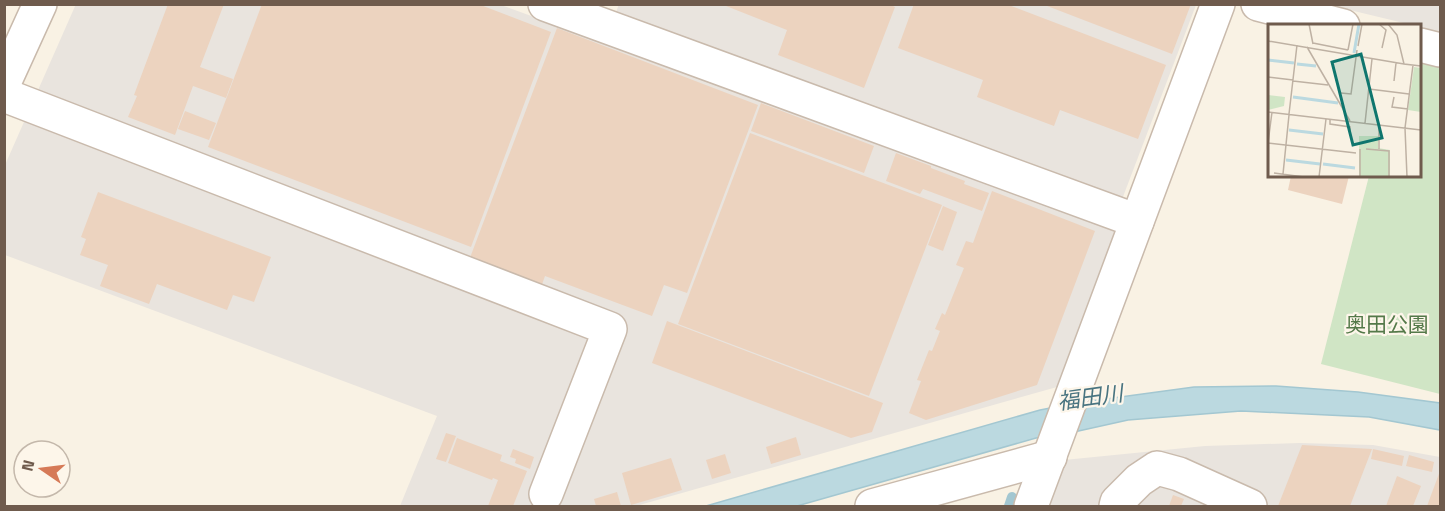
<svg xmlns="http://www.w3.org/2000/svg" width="1445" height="511" font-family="'Titillium Web','Noto Sans JP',sans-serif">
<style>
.industrial{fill:#e9e4de}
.green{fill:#d0e5c5}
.water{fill:#bbd9e0;stroke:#a3c7d1;stroke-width:1.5}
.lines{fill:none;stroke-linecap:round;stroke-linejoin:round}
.stream{stroke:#a3c7d1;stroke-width:10}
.building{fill:#ecd3bf}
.minor-casing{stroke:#c9baac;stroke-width:36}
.minor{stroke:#fff;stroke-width:33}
.labels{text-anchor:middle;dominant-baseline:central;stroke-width:4.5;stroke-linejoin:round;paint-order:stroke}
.park-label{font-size:21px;fill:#547949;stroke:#fdf6ea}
.water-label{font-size:22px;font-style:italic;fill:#497480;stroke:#fdf6ea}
.inset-river{fill:none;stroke:#bbd9e0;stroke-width:3}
.inset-road{fill:none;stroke:#beb1a3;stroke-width:1.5}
.view{fill:#0f766e;fill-opacity:0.15;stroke:#0f766e;stroke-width:3}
.inset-edge{fill:none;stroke:#6f5b4d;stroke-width:3}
</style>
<rect width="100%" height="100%" fill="#f9f2e4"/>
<g class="industrial">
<path d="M76,4l425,1 615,225 -59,157 -421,119h-236l37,-90 -432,-161v-90z"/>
<path d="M619,4l577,1 -75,197 -506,-187z"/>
<path d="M1329,5h111v28l-20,-6v-1l-8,-1z"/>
<path d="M1299,443l74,2 67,12v49h-393l17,-46 141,-14z"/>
</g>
<path class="green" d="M1420,60l20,5v329l-119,-30 48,-188h51z"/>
<path class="water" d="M1276,386l82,6 82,11v27l-71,-13 -128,-6 -113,9 -63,14 -29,4 -239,68h-91l334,-96 36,-7 118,-16z"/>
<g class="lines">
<path class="stream" d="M1009,506l3,-9"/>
</g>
<g class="building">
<path d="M168,4h56l-24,63 33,12 -7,19 -33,-12 -18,49 -47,-18 9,-21 -3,-1z"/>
<path d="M262,4h216l73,28 -80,215 -263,-100z"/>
<path d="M721,4h168l6,3 -31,81 -86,-33 9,-25z"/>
<path d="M914,4h92l160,61 -28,74 -78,-29 -6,16 -77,-29 6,-17 -85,-32z"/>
<path d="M1042,4h149l-19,50z"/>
<path d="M557,28l201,77 -71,188 -23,-8 -12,31 -107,-40 -5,14 -72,-27z"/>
<path d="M761,103l113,43 -10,27 -113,-42z"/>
<path d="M185,111l31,12 -7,17 -31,-11z"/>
<path d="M750,133l192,72 -73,191 -191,-72z"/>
<path d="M896,153l35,13v2l34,13 -1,3 25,9 -7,18 -59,-22 -3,5 -34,-13z"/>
<path d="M1291,176h58l-7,28 -54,-14z"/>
<path d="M992,191l103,40 -58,154 -111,35 -17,-7 12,-32 -4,-1 12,-30 3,1 8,-20 -5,-2 7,-16 3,2 19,-47 -8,-3 10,-24 7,2z"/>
<path d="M98,192l173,65 -17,45 -21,-7 -6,15 -70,-26 -8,20 -49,-18 8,-21 -28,-10 6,-16 -5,-2z"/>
<path d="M943,206l14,6 -14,39 -15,-6z"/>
<path d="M667,321l216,82 -11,29 -21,6 -199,-75z"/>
<path d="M446,433l10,3 -10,26 -10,-3z"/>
<path d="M796,437l5,18 -30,9 -5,-17z"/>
<path d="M457,438l45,17 -2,6 27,10 -14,35h-25l10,-26 -5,-2 -1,2 -44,-17z"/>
<path d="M1302,445l70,4 -22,57h-72z"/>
<path d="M513,449l21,8 -4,12 -15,-6 1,-4 -6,-2z"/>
<path d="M1373,449l31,7 -2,10 -31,-7z"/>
<path d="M725,454l6,19 -19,6 -6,-19z"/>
<path d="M1409,455l25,7 -2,10 -26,-6z"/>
<path d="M671,458l11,32 -51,15 -9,-32z"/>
<path d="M1440,471v35h-13z"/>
<path d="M1397,476l24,10 -8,20h-27z"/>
<path d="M617,492l4,14h-25l-2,-7z"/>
<path d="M1173,495l11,4 -3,7h-12z"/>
</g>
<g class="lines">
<g class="minor-casing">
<g id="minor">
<path d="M545,4l592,217"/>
<path d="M1258,4l85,22"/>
<path d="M1420,45l20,5"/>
<path d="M4,83l36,-79"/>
<path d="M4,95l606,234 -64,165"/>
<path d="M872,506l178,-49"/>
<path d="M1031,506l187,-502"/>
<path d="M1116,506l1,-4 22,-22 18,-12 22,6 71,32"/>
</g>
</g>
<use href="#minor" class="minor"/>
</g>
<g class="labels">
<g class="park-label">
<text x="1387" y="324">奥田公園</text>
</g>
<g class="water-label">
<text transform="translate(1090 397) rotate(-8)">福田川</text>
</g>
</g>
<g transform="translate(1268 24)">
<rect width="153" height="153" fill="#f9f2e4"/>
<path d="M146,43l7,1v44l-13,-2zM0,71l17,2 -1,9 -16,4zM91,112h19v12l12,2v27h-31z" fill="#d0e5c5"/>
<path class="inset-river" d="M86,29l5,-29M0,36l26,3M29,40l19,2M25,73l45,6M21,106l34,4M18,136l34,4M55,140l32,4"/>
<path class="inset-road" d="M41,0l4,20M111,0l7,6 -4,18M120,0l9,11 7,29 17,2M0,17l136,23M45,19l35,7M90,22l4,-22M39,23l43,74M80,26l5,-26M0,53l25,3M25,57l35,4M126,57l2,-18M101,65l40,5M73,69l10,1 6,-44M126,73l-2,10 16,2M0,88l153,18M21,90l8,-69M62,95v5l20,3v8M97,99l7,-64M111,101v24M0,119l88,10M0,119l4,-31M98,125l23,2v26M6,149l30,4M15,150l6,-59M51,153l7,-58M92,153v-28M139,153l-2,-49 8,-63"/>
<path class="view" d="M93,30l21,84 -29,7 -21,-83z"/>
<rect width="153" height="153" class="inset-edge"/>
</g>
<rect width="1445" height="511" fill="none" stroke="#6f5b4d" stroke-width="12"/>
<g transform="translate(42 469) rotate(284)"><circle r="28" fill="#fdf6ea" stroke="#c4b8ab" stroke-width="1.5"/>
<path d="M0-4.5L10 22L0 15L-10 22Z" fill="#d67a57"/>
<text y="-9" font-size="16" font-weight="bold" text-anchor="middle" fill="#6f5b4d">N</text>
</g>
</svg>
